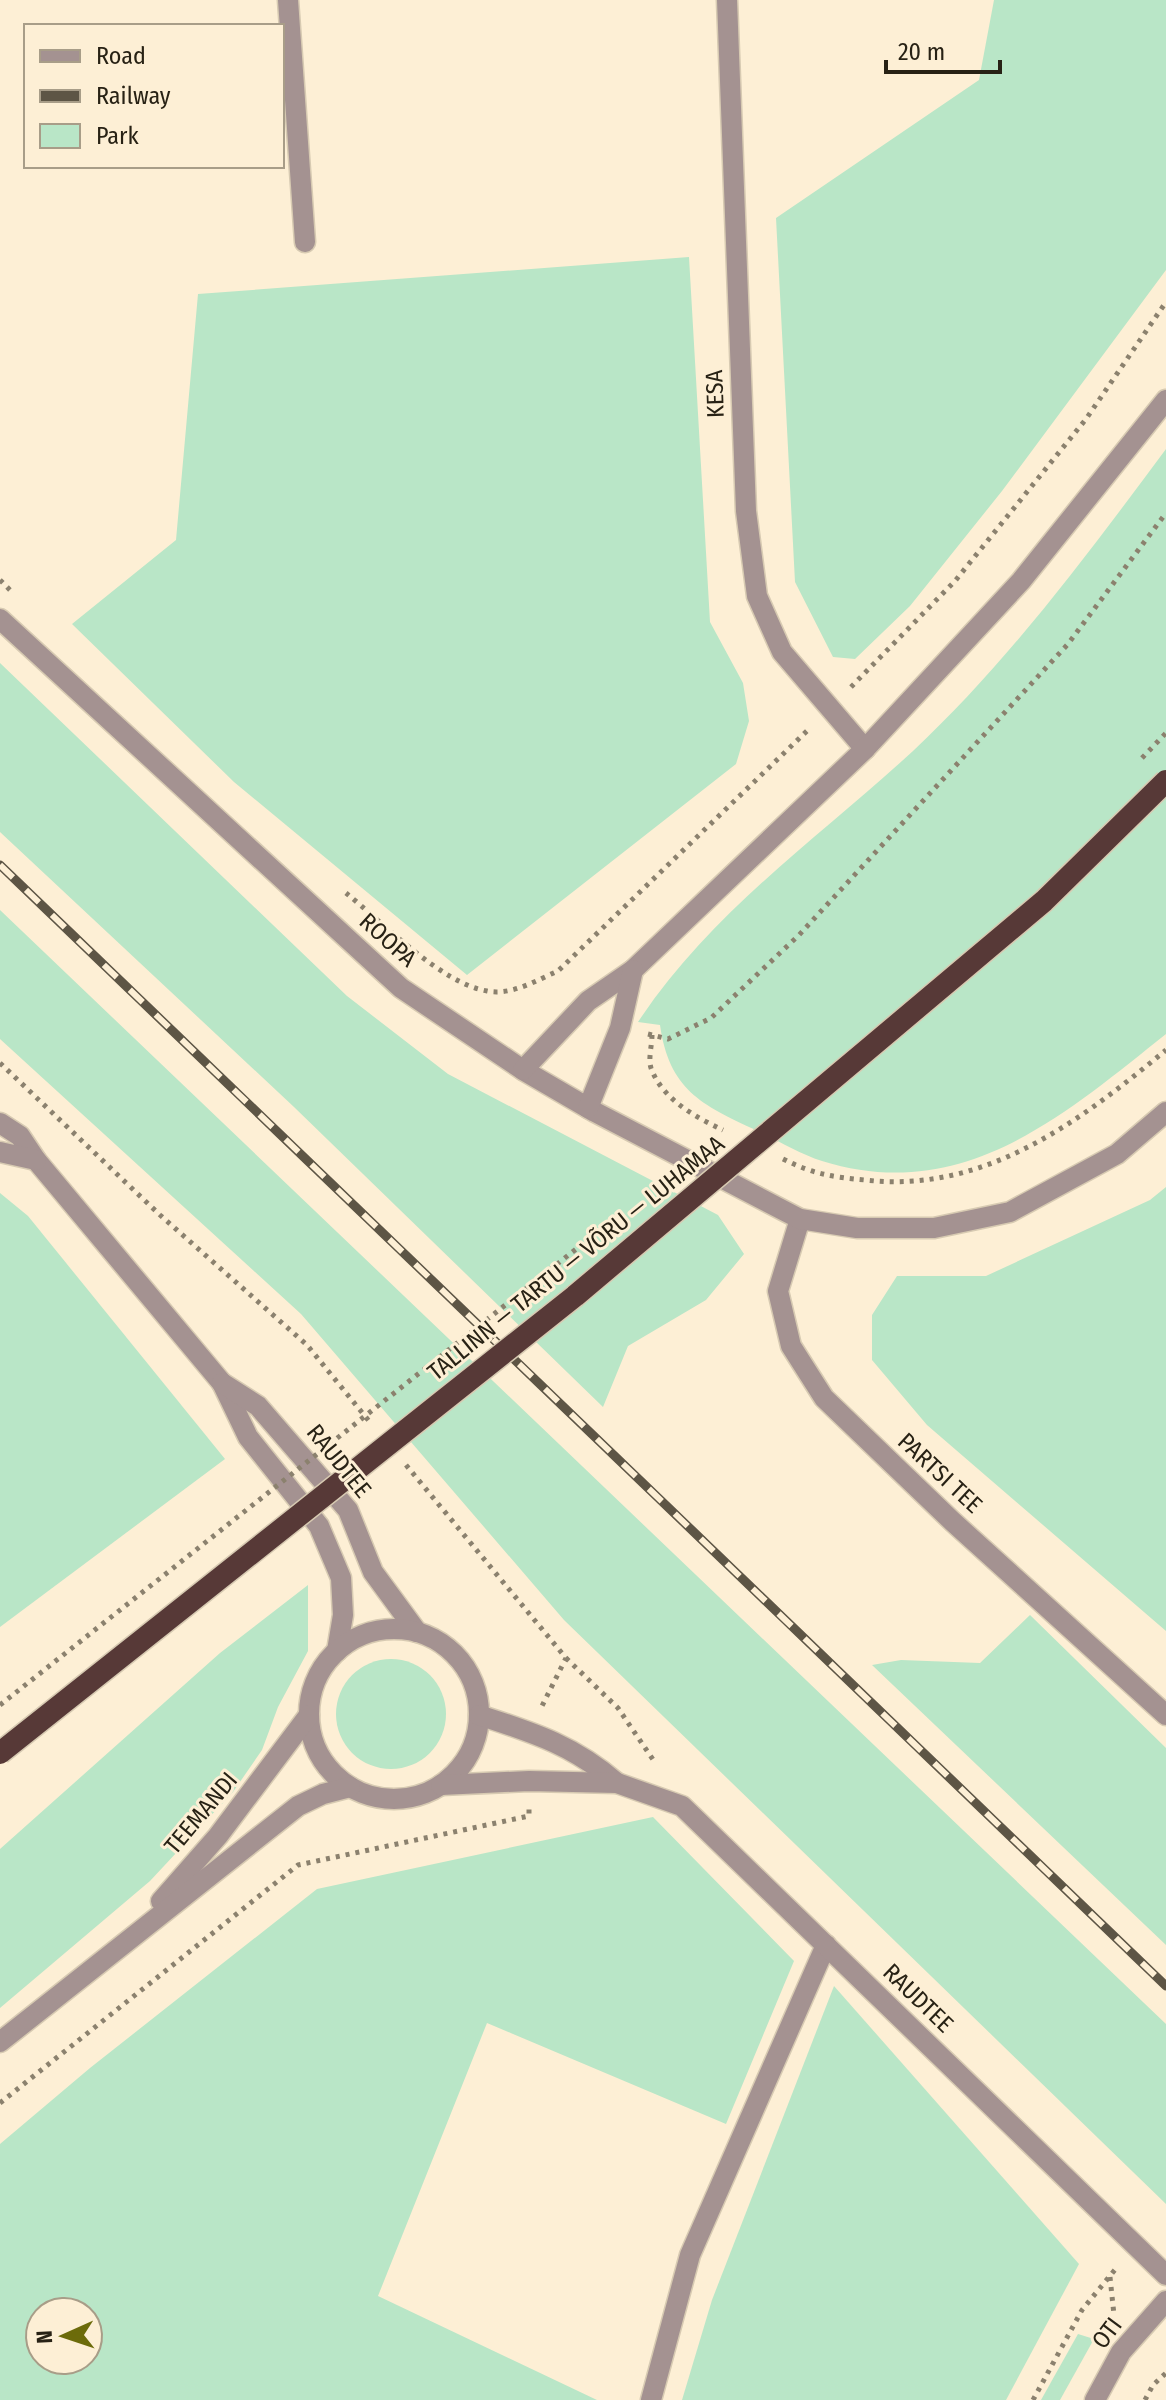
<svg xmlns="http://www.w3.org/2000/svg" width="1166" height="2400" font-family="'Fira Sans Condensed',sans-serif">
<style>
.green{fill:#b9e6c7;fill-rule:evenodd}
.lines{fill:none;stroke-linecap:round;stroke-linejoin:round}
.service-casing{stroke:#d7cab2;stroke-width:23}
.minor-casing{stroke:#d7cab2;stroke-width:23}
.tertiary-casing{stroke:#d7cab2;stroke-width:23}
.path{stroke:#8b816e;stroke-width:5;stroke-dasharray:4 6;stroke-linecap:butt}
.service{stroke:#a49291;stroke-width:20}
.minor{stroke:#a49291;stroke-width:20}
.tertiary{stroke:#a49291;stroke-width:20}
.rail-casing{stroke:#5d5545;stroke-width:9}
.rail{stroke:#fdefd5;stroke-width:6;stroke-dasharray:18;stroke-linecap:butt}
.trunk-bridge-casing{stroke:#d7cab2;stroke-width:25;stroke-linecap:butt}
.path-bridge{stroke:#8b816e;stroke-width:5;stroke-dasharray:4 6;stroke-linecap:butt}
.trunk-bridge{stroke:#573937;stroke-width:22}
.labels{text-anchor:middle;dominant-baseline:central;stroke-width:6;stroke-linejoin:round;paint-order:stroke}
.street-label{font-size:24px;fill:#282215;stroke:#fdefd5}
</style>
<rect width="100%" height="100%" fill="#fdefd5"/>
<g class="green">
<path d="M994,0h172v270l-164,221 -92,115 -55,53 -22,-2 -38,-75 -19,-364 203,-138z"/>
<path d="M689,257l21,365 33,61 6,38 -13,43 -269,211 -233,-193 -162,-158 104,-84 22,-246z"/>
<path d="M1166,449v585c-102,81 -203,171 -344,127 -22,-7 -45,-21 -66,-31 -55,-25 -87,-41 -96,-105l-22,-3c74,-111 178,-182 275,-271 95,-89 175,-197 253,-302z"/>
<path d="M0,663l347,333 101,78 270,141 26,39 -38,46 -78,46 -25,61 -309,-300 -294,-275z"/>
<path d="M0,910l1166,1114v180l-602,-584 -263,-306 -301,-275z"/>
<path d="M1166,1187v444l-239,-206 -55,-65v-45l25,-39h89l164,-76z"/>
<path d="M0,1193l28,23 197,243 -225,168z"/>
<path d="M308,1585v66l-30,56 -16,43 -29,42 -83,89 -150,127v-159l220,-196z"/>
<path d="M1030,1615l136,133v197l-294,-280 29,-5 79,3z"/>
<circle cx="391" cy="1714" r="55"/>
<path d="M653,1817l141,144 -68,163 -239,-101 -109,273 219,104h-597v-256l90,-76 227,-179zM40,2312h48v48h-48z"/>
<path d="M834,1986l245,278 -73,136h-324l30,-100z"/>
<path d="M1078,2334l16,5 -34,61h-19z"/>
</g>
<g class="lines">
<g class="service-casing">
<path id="service" d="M651,2400l39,-145 136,-310"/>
</g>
<g class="minor-casing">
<g id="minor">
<path d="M288,0l17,242"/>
<path d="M727,0l19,511 11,85 25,56 83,97"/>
<path d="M0,1123l20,13 16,24 186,223 26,54 71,89 22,52 2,37 -6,36"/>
<path d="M0,1152l36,8"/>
<path d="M800,1219l-22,72 13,55 33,52 128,123 214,194"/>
<path d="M222,1383l36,23 90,104 25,62 44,60"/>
<circle cx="394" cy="1714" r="85"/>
<path d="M479,1715c55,18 94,30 138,68"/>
<path d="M441,1785l88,-4 88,2 65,23 484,469"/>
<path d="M161,1901l57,-65 91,-121"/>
<path d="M0,2042l298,-236 25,-12 27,-7"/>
<path d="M1095,2400l26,-48 45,-51"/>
</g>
</g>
<g class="tertiary-casing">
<g id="tertiary">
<path d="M0,619l401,369 122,82 72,42 205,107 57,9h77l76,-16 107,-58 49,-42"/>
<path d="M523,1070l65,-69 45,-31 232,-221 156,-168 145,-181"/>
<path d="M588,1108l32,-80 13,-58"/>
</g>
</g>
<g class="path">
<path d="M0,580l12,12"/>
<path d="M851,687l104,-106 131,-162 80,-117"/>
<path d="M346,893c36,29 96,91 141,98 24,5 50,-11 71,-20l252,-243"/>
<path d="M648,1034l20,5 43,-21 88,-83 269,-291 98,-131"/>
<path d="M652,1035c0,10 -4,24 -1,33 11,31 44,49 72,62"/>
<path d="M0,1063l160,152 147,130 62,76"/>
<path d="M783,1159c30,15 49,18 82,21 119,14 214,-58 301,-130"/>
<path d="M406,1465l160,193 -25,50"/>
<path d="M566,1658l52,50 38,56"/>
<path d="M0,2103l298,-238 231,-49v-8"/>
<path d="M1110,2277l4,38"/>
<path d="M1033,2400l49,-90 36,-44"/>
<path d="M1145,2400l8,-15 13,-12"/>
</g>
<use href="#service" class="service"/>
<use href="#minor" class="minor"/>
<use href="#tertiary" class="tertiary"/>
<g class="rail-casing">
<path id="rail" d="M0,865l1166,1121"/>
</g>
<use href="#rail" class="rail"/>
<g class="trunk-bridge-casing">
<path id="trunk-bridge" d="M0,1753l575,-457 469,-395 122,-120"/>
</g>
<g class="path-bridge">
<path d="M1142,758l24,-25"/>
<path d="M0,1705l614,-486"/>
</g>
<use href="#trunk-bridge" class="trunk-bridge"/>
</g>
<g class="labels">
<g class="street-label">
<text transform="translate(715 394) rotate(-92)">KESA</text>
<text transform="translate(388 940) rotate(42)">ROOPA</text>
<text transform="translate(576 1258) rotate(-39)">TALLINN — TARTU — VÕRU — LUHAMAA</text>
<text transform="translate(339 1461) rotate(51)">RAUDTEE</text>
<text transform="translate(940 1473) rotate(43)">PARTSI TEE</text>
<text transform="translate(201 1813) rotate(-50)">TEEMANDI</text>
<text transform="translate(918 1998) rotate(44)">RAUDTEE</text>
<text transform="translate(1107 2333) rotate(-53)">OTI</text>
</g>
</g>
<rect x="24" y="24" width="260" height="144" fill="#fdefd5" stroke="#a89d88" stroke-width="2"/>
<rect x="40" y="50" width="40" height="12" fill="#a49291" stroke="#a89d88" stroke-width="2"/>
<text x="96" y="64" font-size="24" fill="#282215">Road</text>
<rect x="40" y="90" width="40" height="12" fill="#5d5545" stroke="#a89d88" stroke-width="2"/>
<text x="96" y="104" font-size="24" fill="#282215">Railway</text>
<rect x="40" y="124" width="40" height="24" fill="#b9e6c7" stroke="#a89d88" stroke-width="2"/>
<text x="96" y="144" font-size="24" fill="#282215">Park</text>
<g transform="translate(64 2336) rotate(267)"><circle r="38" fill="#fdefd5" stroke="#a89d88" stroke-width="2"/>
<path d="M0-6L14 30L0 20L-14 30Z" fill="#6c6b0a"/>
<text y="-12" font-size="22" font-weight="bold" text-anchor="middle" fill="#282215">N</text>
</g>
<path d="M886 60v12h114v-12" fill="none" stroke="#282215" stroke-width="4"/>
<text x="898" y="60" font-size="24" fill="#282215" stroke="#fdefd5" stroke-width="6" paint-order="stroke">20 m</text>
</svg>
